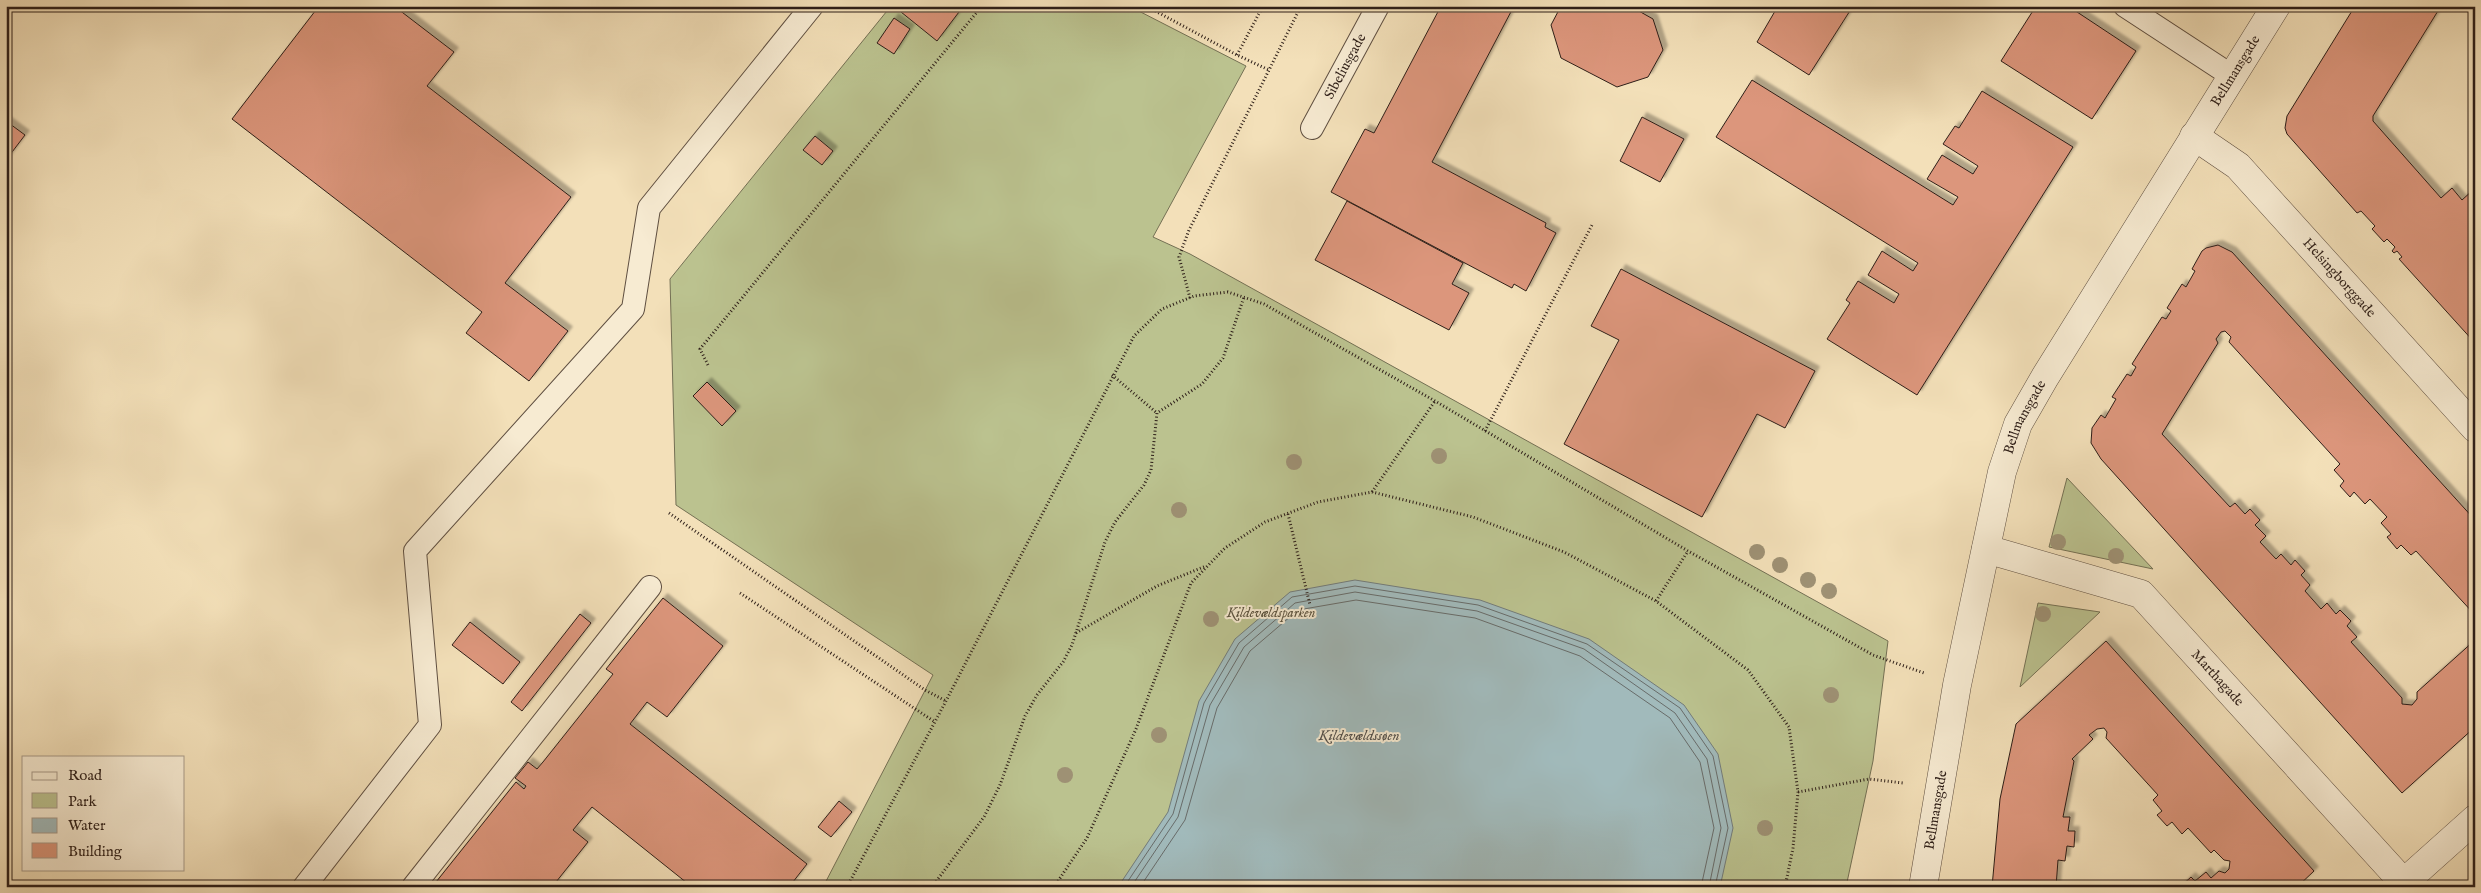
<svg xmlns="http://www.w3.org/2000/svg" width="2481" height="893" font-family="'IM FELL English',serif">
<style>
.green{fill:#bbc28f;stroke:#747054}
.water{fill:#a1babb;stroke:#737c7a}
.lines{fill:none;stroke-linecap:round;stroke-linejoin:round}
.shore{stroke:#686c6a;stroke-width:1}
.building{fill:#dc967b;stroke:#2e1f19;filter:url(#shadow)}
.service-casing{stroke:#5f4f41;stroke-width:24}
.minor-casing{stroke:#5f4f41;stroke-width:29}
.tertiary-casing{stroke:#5f4f41;stroke-width:29}
.path{stroke:#2e1f19;stroke-width:3;stroke-dasharray:1 2.5;stroke-linecap:butt}
.service{stroke:#f7ebd2;stroke-width:22}
.minor{stroke:#f7ebd2;stroke-width:28}
.tertiary{stroke:#f7ebd2;stroke-width:28}
.tree{fill:#9e9174}
.labels{text-anchor:middle;dominant-baseline:central;stroke-width:4;stroke-linejoin:round;paint-order:stroke}
.street-label{font-size:14px;fill:#2e1f19;stroke:#f7ebd2}
.park-label{font-size:14px;font-style:italic;fill:#58503c;stroke:#f7ebd2}
.water-label{font-size:15px;font-style:italic;fill:#504e4a;stroke:#f7ebd2}
</style>
<defs>
<filter id="shadow"><feDropShadow dx="4.5" dy="-4.5" stdDeviation="1" flood-color="#0004"/></filter>
</defs>
<rect width="100%" height="100%" fill="#f3e0b9"/>
<filter id="stains"><feTurbulence type="fractalNoise" baseFrequency=".004" numOctaves="4"/><feColorMatrix values="0 0 0 0 .2 0 0 0 0 .09 0 0 0 0 .02 0 0 0 .5 -.17"/></filter>
<radialGradient id="worn" r=".72"><stop offset=".6" stop-color="#630" stop-opacity="0"/><stop offset="1" stop-color="#630" stop-opacity=".3"/></radialGradient>
<g class="green">
<path d="M891,6h238l117,60 -93,171 37,17 698,387 -15,120 -27,126h-1023l110,-212 -257,-170 -6,-226z"/>
<path d="M2067,478l86,91 -104,-22z"/>
<path d="M2038,603l62,9 -80,75z"/>
</g>
<path class="water" d="M1355,580l125,20 109,39 95,66 34,49 15,74 -13,59h-602l50,-75 31,-111 36,-62 55,-47z"/>
<g class="lines">
<g class="shore">
<path d="M1124,887l49,-73 31,-111 35,-60 53,-46 63,-11 123,19 109,39 93,64 33,48 15,72 -13,59"/>
<path d="M1131,887l47,-70 32,-112 34,-58 51,-44 60,-11 122,19 107,38 91,64 32,46 14,69 -12,59"/>
<path d="M1140,887l45,-67 32,-112 33,-57 48,-41 58,-10 119,18 105,38 90,62 30,44 14,66 -13,59"/>
</g>
</g>
<g class="building">
<path d="M319,6l9,3 2,-3h64l60,46 -27,34 144,111 -66,86 63,48 -39,50 -63,-48 16,-21 -250,-193z"/>
<path d="M905,6h54l3,2 -25,33 -36,-29z"/>
<path d="M1441,6h73l-82,156 114,61 -1,4 11,6 -30,58 -12,-7 -2,4 -181,-96 34,-63 9,4z"/>
<path d="M1561,6h69l23,13 10,31 -15,27 -31,10 -56,-29 -10,-33z"/>
<path d="M1778,6h75l-44,69 -52,-33z"/>
<path d="M2036,6h32l68,45 -44,68 -91,-58z"/>
<path d="M2355,6h86l-68,110v5l68,77 11,-10 10,12 11,-10 2,2v151l-76,-84 3,-2 -5,-6 -3,2 -2,-2 3,-4 -8,-8 -3,3 -12,-13 3,-3 -14,-15 -4,2 -70,-79 -2,-6 2,-12z"/>
<path d="M894,18l16,11 -16,25 -17,-11z"/>
<path d="M1752,80l201,125 5,-8 -31,-18 15,-24 31,19 5,-8 -35,-22 12,-18 4,2 23,-37 91,56 -156,248 -90,-56 23,-36 -4,-3 12,-19 36,22 5,-9 -31,-19 14,-24 31,20 5,-8 -202,-126z"/>
<path d="M1642,117l42,22 -24,43 -40,-21z"/>
<path d="M6,121l19,14 -19,25z"/>
<path d="M815,136l18,15 -11,14 -19,-15z"/>
<path d="M1347,201l116,62 -11,21 17,9 -20,37 -134,-70z"/>
<path d="M2218,245l14,7 243,268v95l-59,-64 -5,4 -10,-10 -4,4 -10,-12 4,-3 -10,-11 6,-6 -17,-18 -5,5 -11,-12 -4,5 -10,-11 4,-5 -10,-11 6,-6 -111,-122 2,-5 -6,-6 -4,1 -5,7 2,4 -56,91 68,73 5,-4 10,11 5,-5 10,11 -5,5 11,11 -6,6 16,17 5,-5 10,11 4,-5 10,11 -4,4 9,10 -5,6 16,18 6,-6 9,11 4,-4 11,11 -4,5 10,11 -6,5 51,56v6l10,1 5,-6v-7l58,-52v87l-73,66 -301,-334 -10,-16 1,-15 9,-13 4,3 11,-19 -4,-2 15,-23 4,2 5,-9 -4,-3 30,-47 4,2 5,-8 -4,-3 15,-24 4,3 9,-16 -3,-2 10,-18 4,-3z"/>
<path d="M1621,269l194,102 -30,57 -28,-14 -55,103 -138,-73 55,-104 -28,-14z"/>
<path d="M707,382l29,29 -14,15 -29,-30z"/>
<path d="M663,598l60,48 -56,71 -20,-15 -17,22 177,140 -18,23h-97l-100,-80 -19,23 15,12 -36,45h-120l84,-105 8,7 2,-3 -11,-8 13,-16 9,7 6,-7 70,-88 -7,-5z"/>
<path d="M580,614l11,9 -69,88 -11,-9z"/>
<path d="M470,622l50,40 -17,22 -51,-39z"/>
<path d="M2106,641l208,230 -17,16h-117l11,-10 4,4 11,-9 5,6 8,-7 6,2 4,-4 1,-8 -6,-1 -10,-10 -3,3 -23,-25 -6,6 -10,-12 -5,4 -10,-11 5,-4 -9,-11 5,-5 -52,-57 1,-6 -3,-4 -7,1 -8,6 4,4 -21,20 2,2 -11,56h7l-2,14h7l-1,16 -7,-1 -2,15 -7,-1 -2,27h-64l8,-88 16,-75z"/>
<path d="M839,801l13,11 -21,25 -13,-10z"/>
</g>
<g class="lines">
<g class="service-casing">
<g id="service">
<path d="M2125,6l107,70"/>
<path id="s1" d="M1312,128l66,-122"/>
<path d="M304,887l126,-162 -15,-174 218,-242 16,-101 163,-202"/>
<path d="M413,887l237,-300"/>
</g>
</g>
<g class="minor-casing">
<g id="minor">
<path id="s2" d="M2194,136l44,30 237,262"/>
<path id="s3" d="M1986,549l155,45 263,289"/>
</g>
</g>
<g class="tertiary-casing">
<g id="tertiary">
<path id="s4" d="M1923,887l34,-202 45,-213 16,-48 27,-47 231,-371"/>
<path d="M2399,887l76,-68"/>
</g>
</g>
<g class="path">
<path d="M1146,6l91,49 32,15"/>
<path d="M1237,55l26,-49"/>
<path d="M1190,298l-11,-41 10,-27 112,-224"/>
<path d="M708,365l-8,-16 282,-343"/>
<path d="M1112,375l45,38"/>
<path d="M1485,431l107,-206"/>
<path d="M1372,492l63,-91"/>
<path d="M669,513l256,177 21,11"/>
<path d="M1288,514l22,91"/>
<path d="M740,593l195,129"/>
<path d="M1656,601l32,-50"/>
<path d="M1076,633l81,-47 49,-20"/>
<path d="M1798,792l71,-13 34,4"/>
<path d="M847,887l99,-186 188,-365 28,-27 32,-13 34,-4 36,12 171,97 253,150 185,104 51,18"/>
<path d="M932,887l52,-70 16,-32 25,-69 12,-21 26,-33 9,-17 33,-103 10,-20 29,-37 7,-15 6,-57 45,-29 21,-26 21,-61"/>
<path d="M1054,887l33,-49 49,-109 55,-146 34,-35 40,-26 53,-20 54,-10 101,25 91,35 92,49 92,69 41,57 9,65 -5,56 -8,39"/>
</g>
<use href="#service" class="service"/>
<use href="#minor" class="minor"/>
<use href="#tertiary" class="tertiary"/>
</g>
<g class="tree">
<circle cx="1439" cy="456" r="8"/>
<circle cx="1294" cy="462" r="8"/>
<circle cx="1179" cy="510" r="8"/>
<circle cx="2058" cy="542" r="8"/>
<circle cx="1757" cy="552" r="8"/>
<circle cx="2116" cy="556" r="8"/>
<circle cx="1780" cy="565" r="8"/>
<circle cx="1808" cy="580" r="8"/>
<circle cx="1829" cy="591" r="8"/>
<circle cx="2043" cy="614" r="8"/>
<circle cx="1211" cy="619" r="8"/>
<circle cx="1831" cy="695" r="8"/>
<circle cx="1159" cy="735" r="8"/>
<circle cx="1065" cy="775" r="8"/>
<circle cx="1765" cy="828" r="8"/>
</g>
<g class="labels">
<g class="street-label">
<text stroke="none"><textPath href="#s1" startOffset="70">Sibeliusgade</textPath></text>
<text stroke="none"><textPath href="#s4" startOffset="888">Bellmansgade</textPath></text>
<text stroke="none"><textPath href="#s2" startOffset="204">Helsingborggade</textPath></text>
<text stroke="none"><textPath href="#s4" startOffset="482">Bellmansgade</textPath></text>
<text stroke="none"><textPath href="#s3" startOffset="275">Marthagade</textPath></text>
<text stroke="none"><textPath href="#s4" startOffset="78">Bellmansgade</textPath></text>
</g>
<g class="park-label">
<text x="1271" y="613">Kildevældsparken</text>
</g>
<g class="water-label">
<text x="1359" y="735">Kildevældssøen</text>
</g>
</g>
<rect width="2481" height="893" fill="none" stroke="#f3e0b9" stroke-width="25"/>
<rect x="8" y="8" width="2466" height="878" fill="none" stroke="#2e1f19" stroke-width="2.5"/>
<rect x="12" y="12" width="2456" height="868" fill="none" stroke="#2e1f19"/>
<rect x="22" y="756" width="162" height="115" fill="#f7ebd2" stroke="#a79988"/>
<rect x="32" y="772" width="25" height="8" fill="#f7ebd2" stroke="#a79988"/>
<text x="68" y="780" font-size="15" fill="#2e1f19">Road</text>
<rect x="32" y="793" width="25" height="15" fill="#bbc28f" stroke="#a79988"/>
<text x="68" y="806" font-size="15" fill="#2e1f19">Park</text>
<rect x="32" y="818" width="25" height="15" fill="#a1babb" stroke="#a79988"/>
<text x="68" y="830" font-size="15" fill="#2e1f19">Water</text>
<rect x="32" y="843" width="25" height="15" fill="#dc967b" stroke="#a79988"/>
<text x="68" y="856" font-size="15" fill="#2e1f19">Building</text>
<rect width="100%" height="100%" filter="url(#stains)"/>
<rect width="100%" height="100%" fill="url(#worn)"/>
</svg>
